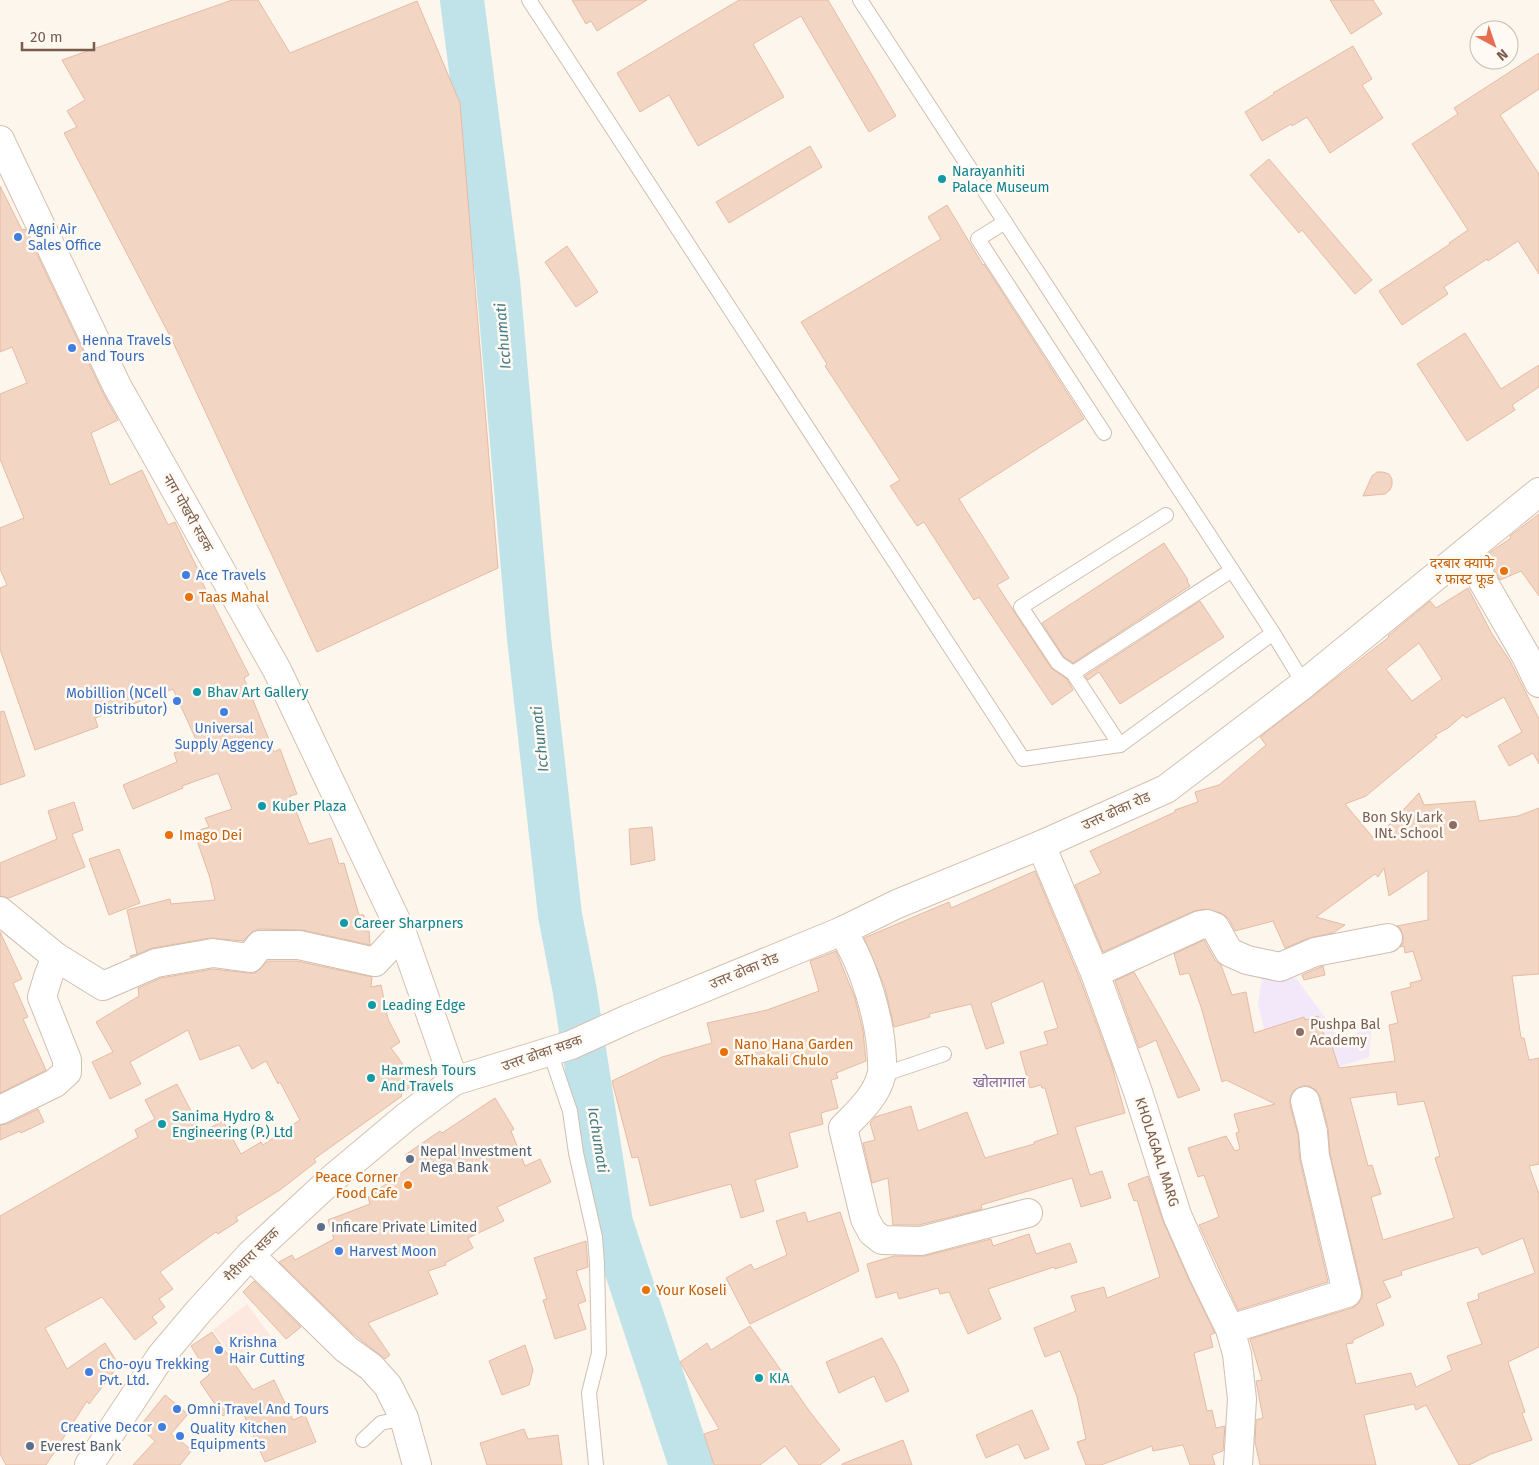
<svg xmlns="http://www.w3.org/2000/svg" width="1539" height="1465" font-family="'Fira Sans','Noto Sans Devanagari',sans-serif">
<style>
.commercial{fill:#fde8e0}
.education{fill:#f3e8fa}
.lines{fill:none;stroke-linecap:round;stroke-linejoin:round}
.river{stroke:#bfe3e8;stroke-width:44}
.building{fill:#f3d5c3;stroke:#e6bba3;fill-rule:evenodd}
.service-casing{stroke:#d1beb0;stroke-width:16}
.minor-casing{stroke:#d1beb0;stroke-width:30}
.secondary-casing{stroke:#d6c0b0;stroke-width:30}
.service{stroke:#fff;stroke-width:14}
.minor{stroke:#fff;stroke-width:28}
.secondary{stroke:#fff;stroke-width:28}
.culture-dot{fill:#0f9aa8;stroke:#fffaf3;stroke-width:2}
.shop-dot{fill:#3f7fe0;stroke:#fffaf3;stroke-width:2}
.food-dot{fill:#e8710a;stroke:#fffaf3;stroke-width:2}
.education-dot{fill:#8d6e63;stroke:#fffaf3;stroke-width:2}
.service-dot{fill:#5c6f8a;stroke:#fffaf3;stroke-width:2}
.labels{text-anchor:middle;dominant-baseline:central;stroke-width:5;stroke-linejoin:round;paint-order:stroke}
.culture-label{font-size:14px;fill:#0d838f;stroke:#fffaf3;text-anchor:start}
.shop-label{font-size:14px;fill:#366cbe;stroke:#fffaf3;text-anchor:start}
.street-label{font-size:14px;fill:#7a5c4d;stroke:#fffaf3}
.food-label{font-size:14px;fill:#c56008;stroke:#fffaf3;text-anchor:start}
.education-label{font-size:14px;fill:#785e54;stroke:#fffaf3;text-anchor:end}
.service-label{font-size:14px;fill:#4e5e75;stroke:#fffaf3;text-anchor:start}
.water-label{font-size:15px;font-style:italic;fill:#437c86;stroke:#fffaf3}
.neighbourhood-label{font-size:15px;fill:#846695;stroke:#fffaf3}
</style>
<rect width="100%" height="100%" fill="#fdf6ec"/>
<path class="commercial" d="M247,1304l23,31 -34,26 -23,-31z"/>
<path class="education" d="M1262,977l34,1 47,64 29,-19 -3,34 -30,10 -27,3 -40,-8 -14,-58z"/>
<g class="lines">
<path class="river" d="M462,0l36,281 31,357 31,277 15,77 36,231 80,242"/>
</g>
<g class="building">
<path d="M232,0h26l32,53 127,-52 43,102 38,465 -181,84 -145,-312 -108,-207 13,-6 -10,-16 18,-11 -23,-40z"/>
<path d="M572,0h75l-50,31 -6,-10 -5,3z"/>
<path d="M739,0h89l68,116 -27,16 -68,-116 -48,28 31,53 -86,49 -29,-51 -29,17 -23,-39z"/>
<path d="M1330,0h43l9,14 -31,20z"/>
<path d="M1353,46l19,33 -10,6 21,33 -53,35 -23,-36 -15,9 -1,-2 -29,17 -17,-29 29,-18 -1,-1z"/>
<path d="M1539,53v36l-39,26 39,59v100l-21,-33 -30,20 -1,-2 -43,28 4,7 -46,31 -23,-34 71,-47 -1,-1 19,-13 -56,-86 46,-30 -4,-6z"/>
<path d="M810,146l12,21 -93,56 -13,-21z"/>
<path d="M1269,159l103,121 -17,14 -53,-64 -3,3 -49,-58z"/>
<path d="M0,186l22,44 3,-1 78,164 15,27 -27,13 19,52 32,-15 26,55 7,-3 27,56h-2l49,97 -5,3 30,74 6,-3 17,45 -7,2 19,48 22,-6 8,26 5,-1 15,52h5l1,16h4l1,14 -68,-15 -42,-1 -7,2 -10,10 -33,-3 -57,10 -23,9v-1l7,-2 -10,-44 43,-11 1,5 44,-4 -5,-22 -16,-46 15,-5 -4,-9 27,-9 -14,-36 -36,13 1,2 -50,21 -10,-24 54,-23 -3,-9 24,-9 -25,-55 -78,29 3,9 -63,23 -35,-101v-61l7,-3 -7,-16v-41l24,-10 -24,-59v-65l27,-11 -15,-36 -12,5z"/>
<path d="M947,205l36,60 1,-1 100,155 -125,80 50,79 -12,7 54,83 16,11 6,11 -21,15 -73,-108 -5,3 -50,-78 -7,4 -27,-40 10,-6 -75,-114 2,-2 -26,-42 140,-83 -13,-22z"/>
<path d="M567,246l31,46 -22,15 -31,-45z"/>
<path d="M1465,333l36,56 38,-24v22l-27,18 3,5 -48,31 -50,-77z"/>
<path d="M1377,472h6l6,2 3,5v6l-2,5 -5,4 -22,2 9,-20z"/>
<path d="M1539,514v82l-18,-25 -21,9 -14,-25 25,-17 -1,-2z"/>
<path d="M1164,543l24,37 -1,1 3,5 -117,77 -9,-6 -22,-34z"/>
<path d="M1468,588l24,46 18,27 29,58v45l-6,-11 -24,13 -11,-20 24,-14 -18,-35 -38,21 -3,-3 -15,13 -13,7 2,2 -71,59 -21,8 30,36 44,-47 5,12 51,-4 4,20 39,-5 21,-8v166l-27,2 9,62h3l5,22 10,-2v106l-10,2 10,28v153l-31,15 17,50 -3,1 10,27 -41,14 -22,11h-10l-33,-60 -10,5 -2,-6 -50,11 12,50h-116l-5,-23 1,-22 7,-2 -7,-37 6,-1 -12,-41 102,-31 6,-4 4,-6v-9l-32,-135 -2,-26 -8,-31 -4,-7 -7,-4h-7l-8,4 -4,7v8l8,30 2,25 28,122 -90,28 -39,-85 20,-8 -15,-42 -6,2 -10,-29 38,-12 9,15 5,-2 -4,-16 3,-1 -5,-18 41,-10 -49,-24 -4,2 -21,-75 -12,-34 -9,2 -6,-21 30,-14 11,20 6,5 11,30 14,-3 8,41 50,-16 1,3 13,-4 7,22 4,-1 10,31 56,-7 -6,-36 9,-2 -7,-31 20,-5 -1,-4 12,-3 -9,-29 -8,2 -1,-7 -4,1 3,-4v-7l-3,-8 -3,-2 31,-6v-50l-39,26 -5,-28 -6,9 -3,-3 -59,43 29,8 -12,8 -24,5 -24,10 -12,-27 -38,10 -6,-12 -8,-6 -16,-4 -11,2 -91,41 -28,-67 26,-12 -11,-22 85,-39v-2l23,-8 -3,-10 24,-7 47,-40 -6,-8 129,-100 -1,-1 42,-35 6,7zM1419,643l23,36 -30,22 -26,-32zM1396,1092l2,13 26,-4 16,55 -5,2 19,60 -71,22 -12,-43 10,-3 -9,-29 -4,1 -18,-68zM1523,1238l12,35 -57,21 1,5 -12,4 15,41 -35,12 5,14 -36,17 -5,-14 -55,11 -10,-40 7,-1v-3l31,-15 -8,-21 15,-7 -8,-16 19,-6 -1,-4 77,-24 4,8z"/>
<path d="M1200,601l24,36 -104,67 -21,-32 -11,8 -3,-4z"/>
<path d="M4,711l21,65 -25,9v-73z"/>
<path d="M74,802l9,28 -11,4 13,33 -76,31 -9,-2v-33l57,-24 -9,-28z"/>
<path d="M652,827l3,33 -24,5 -2,-36z"/>
<path d="M119,849l21,54 -31,12 -20,-56z"/>
<path d="M1035,871l45,108 32,87 13,47 -50,14 15,48 12,-4 9,27 -30,9 -9,-29 -91,27 1,4 -63,16h-26l-5,-47 -16,5 -9,-40 12,-3 -5,-17 5,-6 36,-11 7,25 49,-19 18,46 49,-14v-2l24,-8 -13,-46h-3l-1,-3 -11,3 -10,-36 28,-8 -4,-12 14,-4 -15,-47 -52,22 13,40 -18,6 -15,-45 -42,10 1,3 -36,10 -9,-39 -21,-50 85,-36 2,6z"/>
<path d="M0,932l22,47 -9,4 15,34 -5,2 23,51 -46,23z"/>
<path d="M836,951l19,47 8,33 3,30 -30,12 2,5 -7,2 7,28 -17,5 2,11 -34,9 9,34 -43,13 9,31 -23,7 -10,-34 -81,22 -12,-49 -6,1 -20,-77 50,-24 50,-14 -5,-20 60,-13 52,-19 -9,-30z"/>
<path d="M268,961h29l75,16 -1,10 10,-2 7,34 12,23 -9,6 14,19 -5,3 12,15 -11,10 1,1 -88,63 2,3 -36,28 -44,27 2,4 -20,13 -2,-2 -56,40 13,17 -14,10 6,8 -13,10 5,6 -22,17 -33,-43 -57,31 22,41 38,-26 14,22 -30,39 -2,-3 -41,64h-40l-6,-11v-238l138,-79 -3,-7 20,-11 -10,-19 32,-16 25,48 21,-11 18,33 20,-12 2,3 37,-25 -20,-38 -2,2 -12,-23 -14,8 -13,-24 -39,15 -12,-30 -58,32 11,22 -31,15 -18,-37 21,-10 -17,-30 43,-26 -1,-8 23,-10 52,-9 35,4h7z"/>
<path d="M1323,966l2,9 -21,5 -2,-5z"/>
<path d="M1134,972l26,45 40,73 -22,8 -22,-58 -17,8 -24,-67z"/>
<path d="M495,1098l19,31 -3,2 14,35 15,-7 11,23 -54,25 7,14 -36,17 5,10 -28,15 1,2 -18,6 10,23 -70,29 22,32 -5,4 -34,-27 -72,-70 13,-7 3,5 39,-21 -6,-19 42,-16 -2,-7 44,-32 -7,-10 35,-24 2,2z"/>
<path d="M38,1109l6,13 -23,11 -1,-2 -20,9v-15l7,-1z"/>
<path d="M1148,1176l15,45 26,59 26,53 -5,2 3,12 -19,6 13,58 5,-1 4,18 9,-2 -2,25 -11,4 3,10h-25l-7,-20 -30,6 -1,-5 -51,19h-15l-9,-23 9,-3 -9,-42 -17,-46 -15,6 -11,-29 42,-17 -5,-15 33,-9 3,11 53,-21 -23,-77 -3,1 -6,-17z"/>
<path d="M805,1212l3,10 32,-10 19,59 -109,53 -24,-46 25,-14 3,6 33,-15 -11,-34z"/>
<path d="M1029,1234l7,20 34,-11 7,19 -22,7 -1,-2 -66,22 13,30 -33,15 -19,-42 -9,2 -2,-6 -39,11 -2,-7 -21,6 -9,-34 27,-8h31l66,-17 2,7z"/>
<path d="M586,1241l2,26 -12,4 10,30 -8,3 8,25 -31,10 -12,-39 4,-1 -13,-41z"/>
<path d="M254,1281l47,46 -15,12 -43,-47z"/>
<path d="M750,1326l60,86 30,38 -20,15h-21l-14,-19 -25,19h-46l-10,-31 15,-5 -39,-67 27,-19 4,7z"/>
<path d="M212,1332l41,58 21,-10 19,40 12,-5 11,27 -51,20 -26,-58 -16,12 -23,-34 9,-7 -18,-29z"/>
<path d="M882,1338l15,27 12,26 -23,11 -12,-26 -35,17 -13,-31z"/>
<path d="M525,1345l8,25 -4,15 -27,10 -13,-34z"/>
<path d="M165,1395l23,19 -17,20 21,16 -12,15h-47l22,-24 -16,-14z"/>
<path d="M1032,1410l17,39 -24,10 -7,-15 -32,14 -10,-23z"/>
<path d="M524,1429l4,10 30,-4 4,30h-75l-7,-22z"/>
<path d="M903,1440l9,25h-70v-1z"/>
</g>
<g class="lines">
<g class="service-casing">
<g id="service">
<path d="M529,0l494,759 97,-14 153,-112"/>
<path d="M860,0l413,633 31,51"/>
<path d="M1005,222l-27,17 126,194"/>
<path d="M1073,673l-15,-10 -37,-56 145,-92"/>
<path d="M1120,745l-47,-72 159,-103"/>
<path d="M550,1052l20,59 6,42 19,84 2,26 2,90 -10,40 7,72"/>
<path d="M882,1075l62,-21"/>
<path d="M363,1440l18,-17 23,-5"/>
</g>
</g>
<g class="minor-casing">
<g id="minor">
<path d="M1466,552l60,104 13,27"/>
<path d="M1041,845l54,128 43,119 39,123 26,59 27,55 7,25 5,45 -4,66"/>
<path d="M0,911l56,46 47,29 53,-23 57,-10 37,5 10,-13h39l76,17 27,-29"/>
<path d="M842,931c22,33 39,90 40,130 0,5 1,11 -1,15 -5,21 -24,37 -38,52l22,91 7,13 10,8 39,1 107,-28"/>
<path d="M1095,973l105,-48 7,-1 8,3 14,25 18,8 33,7 35,-15 73,-14"/>
<path d="M0,1110l55,-27 12,-11v-12l-25,-63 6,-20 8,-20"/>
<path d="M250,1255l96,94 25,18 17,19 16,32 13,47"/>
<path d="M1230,1329l117,-36 -32,-137 -2,-24 -8,-31"/>
</g>
</g>
<g class="secondary-casing">
<g id="secondary">
<path d="M0,140l117,246 160,284 125,263 52,148"/>
<path d="M89,1465l72,-109 38,-45 51,-56 82,-76 74,-62 48,-36 117,-36 57,-26 214,-88 55,-27 144,-59 125,-56 138,-105 235,-192"/>
</g>
</g>
<use href="#service" class="service"/>
<use href="#minor" class="minor"/>
<use href="#secondary" class="secondary"/>
</g>
<g class="culture-dot">
<circle cx="942" cy="179" r="5"/>
<circle cx="197" cy="692" r="5"/>
<circle cx="262" cy="806" r="5"/>
<circle cx="344" cy="923" r="5"/>
<circle cx="372" cy="1005" r="5"/>
<circle cx="371" cy="1078" r="5"/>
<circle cx="162" cy="1124" r="5"/>
<circle cx="759" cy="1378" r="5"/>
</g>
<g class="shop-dot">
<circle cx="18" cy="237" r="5"/>
<circle cx="72" cy="348" r="5"/>
<circle cx="186" cy="575" r="5"/>
<circle cx="177" cy="701" r="5"/>
<circle cx="224" cy="712" r="5"/>
<circle cx="339" cy="1251" r="5"/>
<circle cx="219" cy="1350" r="5"/>
<circle cx="89" cy="1372" r="5"/>
<circle cx="177" cy="1409" r="5"/>
<circle cx="162" cy="1427" r="5"/>
<circle cx="180" cy="1436" r="5"/>
</g>
<g class="food-dot">
<circle cx="1504" cy="571" r="5"/>
<circle cx="189" cy="597" r="5"/>
<circle cx="169" cy="835" r="5"/>
<circle cx="724" cy="1052" r="5"/>
<circle cx="408" cy="1185" r="5"/>
<circle cx="646" cy="1290" r="5"/>
</g>
<g class="education-dot">
<circle cx="1453" cy="825" r="5"/>
<circle cx="1300" cy="1032" r="5"/>
</g>
<g class="service-dot">
<circle cx="410" cy="1159" r="5"/>
<circle cx="321" cy="1227" r="5"/>
<circle cx="30" cy="1446" r="5"/>
</g>
<g class="labels">
<g class="culture-label">
<text x="952" y="171">Narayanhiti<tspan x="952" dy="16">Palace Museum</tspan></text>
<text x="207" y="692">Bhav Art Gallery</text>
<text x="272" y="806">Kuber Plaza</text>
<text x="354" y="923">Career Sharpners</text>
<text x="382" y="1005">Leading Edge</text>
<text x="381" y="1070">Harmesh Tours<tspan x="381" dy="16">And Travels</tspan></text>
<text x="172" y="1116">Sanima Hydro &amp;<tspan x="172" dy="16">Engineering (P.) Ltd</tspan></text>
<text x="769" y="1378">KIA</text>
</g>
<g class="shop-label">
<text x="28" y="229">Agni Air<tspan x="28" dy="16">Sales Office</tspan></text>
<text x="82" y="340">Henna Travels<tspan x="82" dy="16">and Tours</tspan></text>
<text x="196" y="575">Ace Travels</text>
<text x="167" y="693" text-anchor="end">Mobillion (NCell<tspan x="167" dy="16">Distributor)</tspan></text>
<text x="224" y="728" text-anchor="middle">Universal<tspan x="224" dy="16">Supply Aggency</tspan></text>
<text x="349" y="1251">Harvest Moon</text>
<text x="229" y="1342">Krishna<tspan x="229" dy="16">Hair Cutting</tspan></text>
<text x="99" y="1364">Cho-oyu Trekking<tspan x="99" dy="16">Pvt. Ltd.</tspan></text>
<text x="187" y="1409">Omni Travel And Tours</text>
<text x="152" y="1427" text-anchor="end">Creative Decor</text>
<text x="190" y="1428">Quality Kitchen<tspan x="190" dy="16">Equipments</tspan></text>
</g>
<g class="street-label">
<text transform="translate(188 513) rotate(60)">नाग पोखरी सडक</text>
<text transform="translate(1116 811) rotate(-24)">उत्तर ढोका रोड</text>
<text transform="translate(744 971) rotate(-22)">उत्तर ढोका रोड</text>
<text transform="translate(542 1053) rotate(-19)">उत्तर ढोका सडक</text>
<text transform="translate(1157 1152) rotate(72)">KHOLAGAAL MARG</text>
<text transform="translate(252 1255) rotate(-45)">गैरीधारा सडक</text>
</g>
<g class="food-label">
<text x="1494" y="563" text-anchor="end">दरबार क्याफे<tspan x="1494" dy="16">र फास्ट फूड</tspan></text>
<text x="199" y="597">Taas Mahal</text>
<text x="179" y="835">Imago Dei</text>
<text x="734" y="1044">Nano Hana Garden<tspan x="734" dy="16">&amp;Thakali Chulo</tspan></text>
<text x="398" y="1177" text-anchor="end">Peace Corner<tspan x="398" dy="16">Food Cafe</tspan></text>
<text x="656" y="1290">Your Koseli</text>
</g>
<g class="education-label">
<text x="1443" y="817">Bon Sky Lark<tspan x="1443" dy="16">INt. School</tspan></text>
<text x="1310" y="1024" text-anchor="start">Pushpa Bal<tspan x="1310" dy="16">Academy</tspan></text>
</g>
<g class="service-label">
<text x="420" y="1151">Nepal Investment<tspan x="420" dy="16">Mega Bank</tspan></text>
<text x="331" y="1227">Inficare Private Limited</text>
<text x="40" y="1446">Everest Bank</text>
</g>
<g class="water-label">
<text transform="translate(503 336) rotate(-95)">Icchumati</text>
<text transform="translate(540 739) rotate(-96)">Icchumati</text>
<text transform="translate(598 1140) rotate(81)">Icchumati</text>
</g>
<g class="neighbourhood-label">
<text x="999" y="1082">खोलागाल</text>
</g>
</g>
<g transform="translate(1494 45) rotate(140)"><circle r="24" fill="#fffaf3" stroke="#cabbb1"/>
<path d="M0-4L9 19L0 12L-9 19Z" fill="#e76f51"/>
<text y="-8" font-size="14" font-weight="bold" text-anchor="middle" fill="#7a5c4d">N</text>
</g>
<path d="M22 42v8h72v-8" fill="none" stroke="#7a5c4d" stroke-width="2.5"/>
<text x="30" y="42" font-size="15" fill="#7a5c4d" stroke="#fffaf3" stroke-width="4" paint-order="stroke">20 m</text>
</svg>
